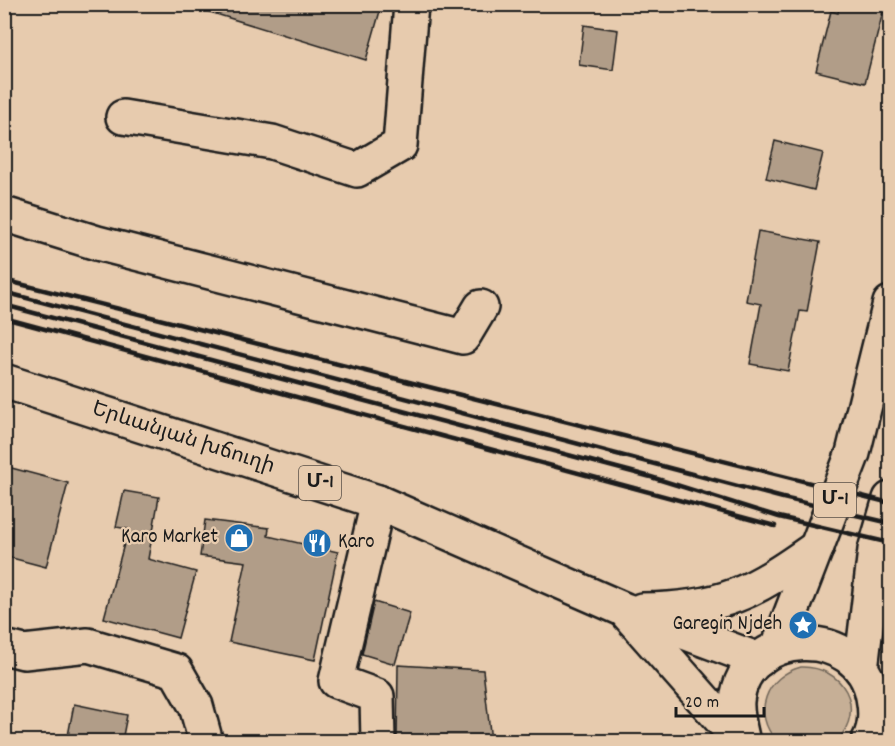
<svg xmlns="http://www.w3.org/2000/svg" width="895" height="746" font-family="Dekko,'Noto Sans Armenian',sans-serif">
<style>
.green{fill:#c6af96;stroke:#716659;stroke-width:1.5}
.building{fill:#b19d88;stroke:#1c1c1c;stroke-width:1.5}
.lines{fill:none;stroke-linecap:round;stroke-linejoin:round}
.minor-casing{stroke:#1c1c1c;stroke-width:38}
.highway-casing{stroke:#1c1c1c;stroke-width:38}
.minor{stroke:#e7cbae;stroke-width:33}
.highway{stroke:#e7cbae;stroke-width:33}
.rail{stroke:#1c1c1c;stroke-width:4.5}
.labels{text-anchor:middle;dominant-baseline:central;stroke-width:4.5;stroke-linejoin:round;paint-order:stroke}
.shield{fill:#e7cbae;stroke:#595048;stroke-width:1.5}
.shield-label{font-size:20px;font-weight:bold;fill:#1c1c1c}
.street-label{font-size:21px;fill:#1c1c1c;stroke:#e7cbae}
.poi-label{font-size:21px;fill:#1c1c1c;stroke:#e7cbae;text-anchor:end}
</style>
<rect width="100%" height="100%" fill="#e7cbae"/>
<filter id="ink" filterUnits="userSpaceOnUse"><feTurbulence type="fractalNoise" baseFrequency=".0167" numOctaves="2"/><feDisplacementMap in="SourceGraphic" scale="12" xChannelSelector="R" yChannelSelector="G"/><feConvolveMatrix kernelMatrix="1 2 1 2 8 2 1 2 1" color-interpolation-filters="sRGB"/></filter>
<g filter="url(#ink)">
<path class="green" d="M801,667c42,-1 66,41 36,74h-60c-26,-27 -11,-65 24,-74z"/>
<g class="building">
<path d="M204,4h178l-16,56 -163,-50z"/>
<path d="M840,4h45l-20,79 -49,-12 15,-60 7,2z"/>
<path d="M584,25l34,5 -5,40 -34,-5z"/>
<path d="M775,141l48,12 -9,37 -48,-12z"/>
<path d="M758,231l62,11 -13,70 -7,-1 -12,60 -38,-7 11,-60 -15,-3z"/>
<path d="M4,466l64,17 -22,84 -42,-11z"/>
<path d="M124,491l35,6 -11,62 48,13 -18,66 -74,-20 24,-89 -12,-2z"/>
<path d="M205,520l64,8 -1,8 70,16 -23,108 -86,-18 17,-80 -46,-6z"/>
<path d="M374,602l36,11 -15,51 -33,-10z"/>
<path d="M398,665l85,5 8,71h-94z"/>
<path d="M74,704l53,11 -5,26h-55z"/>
</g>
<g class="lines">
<g class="minor-casing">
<g id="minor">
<path d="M123,117l149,25 85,28 43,-25 11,-141"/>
<path d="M4,214l93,29 366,94 18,-30"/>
<path d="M378,502l-42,179 41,15 1,46"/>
<path d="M4,647l20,5 64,-7 88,26 20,35 10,36"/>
</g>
</g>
<g class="highway-casing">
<g id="highway">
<path d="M4,381l374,121 247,108 134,50"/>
<path d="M642,610c81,-1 110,-17 175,-63"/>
<path d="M628,614l113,128"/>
<path d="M778,647l75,-194 37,-150"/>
<path d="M861,669l14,-119 15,-51"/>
<path d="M743,742c-3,-13 -7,-28 -6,-41 7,-74 123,-78 136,-4 3,15 3,31 -5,45"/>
</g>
</g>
<use href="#minor" class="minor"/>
<use href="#highway" class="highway"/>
<g class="rail">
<path d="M4,280l886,223"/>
<path d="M4,292l779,206 107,25"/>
<path d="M4,305l647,172 128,40 111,26"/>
<path d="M4,318l771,208"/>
</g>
</g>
</g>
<defs>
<g id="shop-disc" transform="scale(1.5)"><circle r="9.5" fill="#1f6fb2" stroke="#e7cbae"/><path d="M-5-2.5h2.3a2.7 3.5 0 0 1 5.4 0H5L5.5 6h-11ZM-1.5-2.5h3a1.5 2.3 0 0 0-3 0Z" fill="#fff"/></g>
<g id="restaurant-disc" transform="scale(1.5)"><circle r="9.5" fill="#1f6fb2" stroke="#e7cbae"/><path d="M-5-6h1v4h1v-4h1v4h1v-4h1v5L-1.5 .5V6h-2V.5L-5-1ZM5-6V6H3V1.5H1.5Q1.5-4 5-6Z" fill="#fff"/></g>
<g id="sight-disc" transform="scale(1.5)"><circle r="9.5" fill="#1f6fb2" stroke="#e7cbae"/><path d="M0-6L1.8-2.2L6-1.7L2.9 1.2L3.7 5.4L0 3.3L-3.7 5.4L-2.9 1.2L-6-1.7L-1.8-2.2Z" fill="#fff"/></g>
</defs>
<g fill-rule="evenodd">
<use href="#shop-disc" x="239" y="538"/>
<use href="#restaurant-disc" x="317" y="543"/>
<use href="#sight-disc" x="803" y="625"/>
</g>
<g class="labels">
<g class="shield">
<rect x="299" y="466" width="42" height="34" rx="4.5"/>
<rect x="814" y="483" width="42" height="34" rx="4.5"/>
</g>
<g class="shield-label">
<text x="320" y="483">Մ-1</text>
<text x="835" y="500">Մ-1</text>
</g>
<g class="street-label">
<text transform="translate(183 439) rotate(18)">Երևանյան խճուղի</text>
</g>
<g class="poi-label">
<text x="218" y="538">Karo Market</text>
<text x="338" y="543" text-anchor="start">Karo</text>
<text x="782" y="625">Garegin Njdeh</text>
</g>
</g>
<rect width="895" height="746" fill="none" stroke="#e7cbae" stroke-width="24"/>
<rect x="12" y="12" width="871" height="722" fill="none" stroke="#1c1c1c" stroke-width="2" filter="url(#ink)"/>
<path d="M676 707v9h88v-9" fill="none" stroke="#1c1c1c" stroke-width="3"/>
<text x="685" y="707" font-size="18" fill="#1c1c1c" stroke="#e7cbae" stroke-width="4.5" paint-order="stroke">20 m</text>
</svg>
